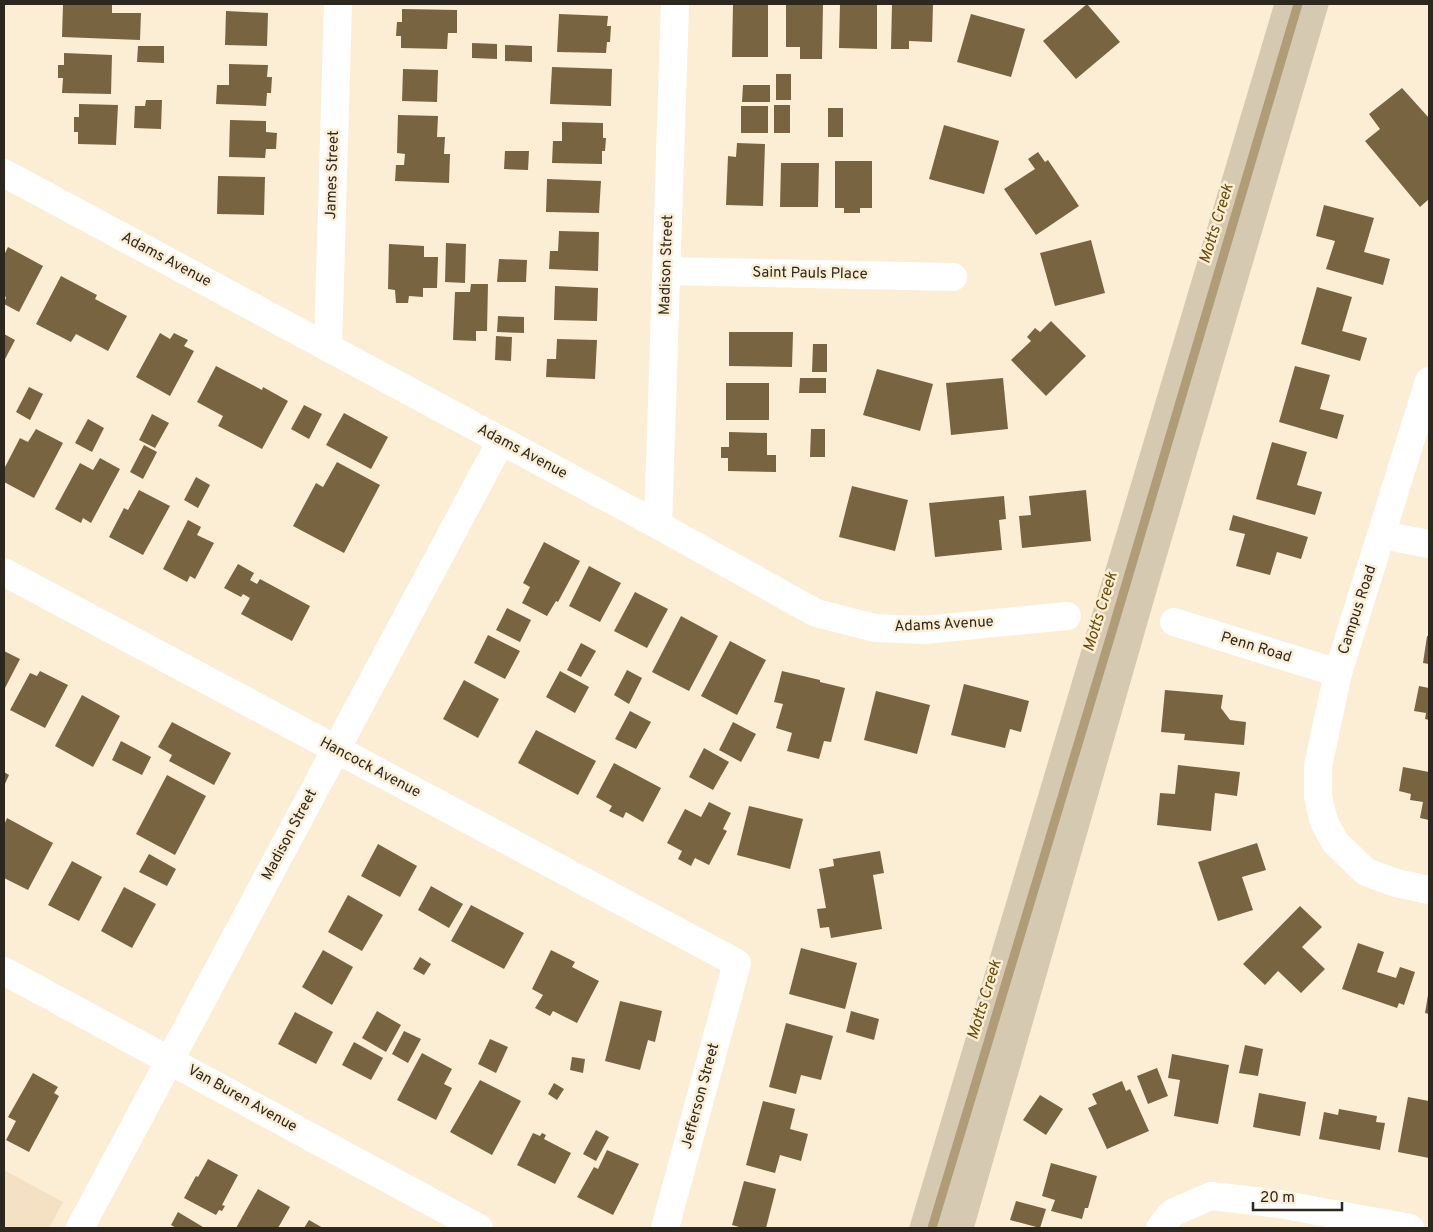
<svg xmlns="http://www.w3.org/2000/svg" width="1433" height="1232" font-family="Overpass,sans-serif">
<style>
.built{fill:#f4e1c3}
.green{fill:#d6c9b2}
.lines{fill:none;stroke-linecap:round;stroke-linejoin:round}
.stream{stroke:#b19c78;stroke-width:9}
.building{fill:#786441}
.minor{stroke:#fff;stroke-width:28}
.labels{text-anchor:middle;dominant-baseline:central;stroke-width:5;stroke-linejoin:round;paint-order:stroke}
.street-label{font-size:15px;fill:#2d281f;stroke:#fceed5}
.water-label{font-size:16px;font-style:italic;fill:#684a06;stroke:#fceed5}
</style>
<rect width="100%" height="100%" fill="#fceed5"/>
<path class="built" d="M4,1170l59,32 -14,26h-45z"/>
<path class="green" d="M1274,4h55l-168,572 -187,652h-65z"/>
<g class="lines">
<path class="stream" d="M932,1228l181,-600 185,-624"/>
</g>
<g class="building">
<path d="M63,4h49v9h29l-1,27 -78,-3z"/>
<path d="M733,4h35v53h-36z"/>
<path d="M786,4h37l-1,55h-22v-12h-14z"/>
<path d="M840,4h37v45l-38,-1z"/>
<path d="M892,4h41l-1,38 -23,-1v8h-18z"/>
<path d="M1087,4l33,38 -44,37 -33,-38z"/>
<path d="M402,9l55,1v23h-9l-1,16 -46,-1v-12h-5l1,-14h5z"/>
<path d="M226,11l42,2 -1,33 -42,-1z"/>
<path d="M559,14l49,2 -1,10h4l-1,16h-3l-1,11 -49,-1z"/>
<path d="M971,14l54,15 -14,48 -54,-15z"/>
<path d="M472,43l25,1v15l-25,-1z"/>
<path d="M505,45l27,1v16l-27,-1z"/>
<path d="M138,46h26v17l-27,-1z"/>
<path d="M64,53l48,2 -1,39 -49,-1 1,-15h-5v-13h6z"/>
<path d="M229,64l39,1 -1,12h5l-1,16h-4l-1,13 -50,-2 1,-19h12z"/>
<path d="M552,67l60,2 -1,37 -61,-2z"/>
<path d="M403,69l35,1 -1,32 -35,-1z"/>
<rect x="776" y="74" width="15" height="26"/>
<path d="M743,85h27v17h-28z"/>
<path d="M1402,88l27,30v81l-9,8 -55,-66 15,-12 -11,-15z"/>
<path d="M146,100h16l-1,29 -27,-1 1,-22h10z"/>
<path d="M79,104l39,1 -2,40 -38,-1v-12h-4v-15h5z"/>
<rect x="774" y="105" width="16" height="28"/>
<rect x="741" y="106" width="27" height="27"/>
<rect x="828" y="108" width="15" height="29"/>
<path d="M398,115l40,1 -1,21h8l-1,17h6l-1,29 -54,-2 1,-16h8l1,-11 -8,-1z"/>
<path d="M230,120l36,1v11l11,1 -1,16h-10l-1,9 -36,-1z"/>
<path d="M562,122l41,1v15h3l-1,13h-3v13l-50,-1 1,-22h9z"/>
<path d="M944,125l55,16 -15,53 -55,-15z"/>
<path d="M737,143l28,1 -2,62 -37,-1 2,-49 8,1z"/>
<path d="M505,151h24l-1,19 -24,-1z"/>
<path d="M1038,152l7,10 3,-2 31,46 -43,29 -32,-46 31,-20 -7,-10z"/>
<path d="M835,161h37v47h-12v5h-16v-5h-9z"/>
<path d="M781,163h38l-1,44h-38z"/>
<path d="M218,176l47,1 -1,38 -47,-1z"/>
<path d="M547,179l54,2 -2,32 -53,-1z"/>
<path d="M1324,205l50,13 -10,34 26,7 -7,26 -57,-16 9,-28 -19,-5z"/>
<path d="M559,231l40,1 -1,39 -49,-2 1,-18h8z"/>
<path d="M1091,240l14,53 -50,13 -15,-53z"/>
<path d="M446,243l20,1 -1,39 -20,-1z"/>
<path d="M389,244l35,2v11h14l-1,31h-14v9l-14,-1 -1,7h-12l-1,-13 -7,-1z"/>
<path d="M8,247l35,19 -24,46 -15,-8 2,-7 -2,-1v-41z"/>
<path d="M499,259l28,1 -1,22h-29z"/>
<path d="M61,276l36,19 -2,4 32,17 -19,35 -32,-17 -5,8 -35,-18z"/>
<path d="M471,284h17l-1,47h-11v10l-23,-1 2,-48h15z"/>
<path d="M555,286l43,2 -1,33 -43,-1z"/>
<path d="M1317,287l35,10 -10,34 25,7 -7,23 -59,-17z"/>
<path d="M498,316l26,1v16l-27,-1z"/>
<path d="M1051,321l35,35 -40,40 -35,-36 20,-19 -4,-4 8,-9 5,4z"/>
<path d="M729,332h64l-1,35 -63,-1z"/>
<path d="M160,333l10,6 4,-6 14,7 -4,6 10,5 -24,45 -34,-19z"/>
<path d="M4,334l11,6 -11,21z"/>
<path d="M496,336l16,1 -1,24 -16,-1z"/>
<path d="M557,339l40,1 -2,39 -49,-2 1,-18h9z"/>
<path d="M813,344h14v28h-15z"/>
<path d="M216,366l46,24 1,-3 25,14 -26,48 -44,-23 5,-10 -26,-14z"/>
<path d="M1295,366l35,9 -10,34 24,6 -7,24 -58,-17z"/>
<path d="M877,369l56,15 -13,47 -57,-16z"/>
<path d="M800,378h26v15h-27z"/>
<path d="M1003,378l5,51 -57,6 -5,-52z"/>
<rect x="726" y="383" width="43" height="37"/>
<path d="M29,387l14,7 -13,26 -14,-8z"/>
<path d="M304,405l18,9 -13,25 -18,-10z"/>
<path d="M344,413l44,24 -17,32 -45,-24z"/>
<path d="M152,414l17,9 -14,25 -16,-8z"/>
<path d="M88,419l16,9 -12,24 -17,-9z"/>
<path d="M36,429l27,14 -29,55 -30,-16v-13l16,-31 8,4z"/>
<path d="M811,429h14v28h-15z"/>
<path d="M729,432l38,1v22h9v17l-48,-1v-13h-7v-11h8z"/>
<path d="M1272,442l35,10 -10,33 25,7 -7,23 -59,-16z"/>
<path d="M144,445l13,7 -14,27 -13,-7z"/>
<path d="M100,458l20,11 -29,54 -8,-5 -2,5 -26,-14 25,-46 13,7z"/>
<path d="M337,462l43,23 -36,68 -51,-27 23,-43 7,4z"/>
<path d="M196,477l14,8 -12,23 -14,-8z"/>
<path d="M852,486l56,14 -13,51 -56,-14z"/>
<path d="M139,490l31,16 -27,49 -34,-18 15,-29 4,2z"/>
<path d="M1086,490l5,51 -69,7 -3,-32 12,-1 -2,-19z"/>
<path d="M1004,496l2,23 -7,1 3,30 -67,7 -6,-54z"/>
<path d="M1233,515l75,22 -7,22 -24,-7 -7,23 -34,-9 9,-32 -16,-4z"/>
<path d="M188,520l13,7 -4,8 17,8 -19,36 -5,-3 -3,6 -24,-13z"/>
<path d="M544,542l36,19 -22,41 -2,-1 -9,15 -25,-13 8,-16 -7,-4z"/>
<path d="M238,564l16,9 -4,7 7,4 3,-5 50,27 -18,35 -51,-27 9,-16 -7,-4 -2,3 -17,-9z"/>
<path d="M589,566l32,17 -21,39 -31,-16z"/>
<path d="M635,592l33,17 -21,39 -33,-17z"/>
<path d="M507,608l24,12 -11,22 -24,-12z"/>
<path d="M681,616l37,20 -29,55 -37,-19z"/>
<path d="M488,635l32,16 -15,28 -31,-16z"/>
<path d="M1427,636h2v28l-6,-1z"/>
<path d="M730,641l36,19 -29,55 -36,-19z"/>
<path d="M581,643l15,8 -15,26 -14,-7z"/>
<path d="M4,651l16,8 -16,31z"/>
<path d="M627,670l15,8 -13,26 -15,-9z"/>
<path d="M40,671l28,14 -23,43 -35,-18 20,-37 7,3z"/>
<path d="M560,671l29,16 -14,26 -29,-16z"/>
<path d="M782,671l38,9v2l25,6 -14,54 -7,-1 -5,18 -32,-8 5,-18 -16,-5 7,-24 -9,-2z"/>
<path d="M464,680l35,19 -21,39 -35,-19z"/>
<path d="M964,684l65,17 -8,31 -11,-3 -5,19 -54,-13z"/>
<path d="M1419,686l10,2v32l-4,-1 1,-6 -12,-2z"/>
<path d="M1165,690l58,5 -2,13 9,12 16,2 -2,23 -60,-5 1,-6 -24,-2z"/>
<path d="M876,691l54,14 -13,49 -53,-14z"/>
<path d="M82,695l38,21 -27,51 -38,-21z"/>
<path d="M630,711l21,11 -15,27 -21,-10z"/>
<path d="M172,722l59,31 -17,32 -45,-24 3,-6 -14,-8z"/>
<path d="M733,722l23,12 -15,28 -22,-12z"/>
<path d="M536,730l60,31 -18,34 -60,-32z"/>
<path d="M121,741l30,16 -9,18 -30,-15z"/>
<path d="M704,748l25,14 -16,28 -24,-13z"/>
<path d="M614,763l47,25 -18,34 -17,-10 -3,6 -14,-7 3,-5 -16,-9z"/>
<path d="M1178,765l62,7 -3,24 -22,-3 -4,38 -54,-6 3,-32 15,1z"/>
<path d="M1403,767l26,5v48l-9,-2 3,-16 -13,-2 1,-6 -12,-3z"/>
<path d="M4,772l5,3 -5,11z"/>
<path d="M167,775l39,21 -31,59 -39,-21z"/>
<path d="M709,802l22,11 -8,16 4,2 -18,34 -14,-7 -4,8 -13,-7 4,-8 -15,-8 18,-34 16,8z"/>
<path d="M749,806l54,13 -13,50 -53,-14z"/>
<path d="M7,818l46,25 -25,47 -24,-12v-53z"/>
<path d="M1257,843l9,27 -24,7 11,33 -35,11 -20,-59z"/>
<path d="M378,844l39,22 -17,31 -39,-21z"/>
<path d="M880,851l4,22 -11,2 9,54 -51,9 -2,-11 -9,1 -3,-19 9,-1 -7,-39 15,-3 -1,-7z"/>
<path d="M149,854l27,15 -9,17 -28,-14z"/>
<path d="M72,861l30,16 -23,44 -31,-16z"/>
<path d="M431,886l32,18 -14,24 -31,-18z"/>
<path d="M124,887l32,17 -24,44 -31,-17z"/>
<path d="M348,895l35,20 -21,36 -34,-19z"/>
<path d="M471,905l53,28 -20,36 -53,-28z"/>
<path d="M1300,906l22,21 -20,20 23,22 -24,24 -23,-22 -13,14 -22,-21z"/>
<path d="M1358,943l26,9 -7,20 19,6 4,-11 15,5 -11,33 -5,-2 -2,5 -55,-19z"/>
<path d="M801,948l56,15 -12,46 -56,-15z"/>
<path d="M323,950l30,17 -21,38 -30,-18z"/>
<path d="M551,950l24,12 -3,5 27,14 -22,42 -24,-12 -3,5 -15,-8 8,-13 -11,-6z"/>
<path d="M420,957l11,7 -7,11 -11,-6z"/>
<path d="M1428,995h1v19l-4,-1z"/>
<path d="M620,1001l42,10 -7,31 -7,-2 -8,30 -35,-9z"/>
<path d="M377,1011l24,14 -15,27 -24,-14z"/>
<path d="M851,1011l28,8 -5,21 -28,-8z"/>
<path d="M295,1012l38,20 -17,32 -38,-20z"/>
<path d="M786,1023l47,13 -12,44 -20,-5 -5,19 -27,-7z"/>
<path d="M404,1031l17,8 -13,24 -16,-9z"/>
<path d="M490,1039l18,8 -12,26 -18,-9z"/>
<path d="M354,1042l29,16 -12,22 -29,-15z"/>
<path d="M1245,1045l18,4 -5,27 -19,-3z"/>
<path d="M422,1053l30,16 -8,15 8,4 -16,32 -39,-20z"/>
<path d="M1172,1054l57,11 -11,59 -44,-8 6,-36 -12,-2z"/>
<path d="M572,1057l13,2 -2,14 -13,-3z"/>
<path d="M1157,1068l11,28 -20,8 -11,-28z"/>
<path d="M33,1073l25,14 -4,6 5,3 -30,56 -23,-12 10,-19 -8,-4z"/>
<path d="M480,1080l41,21 -29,54 -42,-23z"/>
<path d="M1122,1081l4,10 4,-2 19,42 -42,18 -19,-41 9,-4 -5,-10z"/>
<path d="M554,1083l10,6 -7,11 -9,-6z"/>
<path d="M1259,1093l47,9 -6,34 -47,-9z"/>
<path d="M1040,1095l23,14 -17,26 -23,-15z"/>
<path d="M1408,1097l21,4v57l-31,-6z"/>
<path d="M763,1101l32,8 -5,20 18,5 -7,27 -21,-6 -5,18 -29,-8z"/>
<path d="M1339,1109l38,7 -1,6 9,1 -5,27 -61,-11 5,-27 14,3z"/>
<path d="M596,1130l13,7 -13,24 -13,-7z"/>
<path d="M533,1133l7,3 2,-3 4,2 -2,4 27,14 -16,31 -38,-19z"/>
<path d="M607,1150l32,14 -26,51 -36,-18 17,-30 4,2z"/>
<path d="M208,1159l30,16 -16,30 3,1 -3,5 -3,-1 -3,5 -32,-17 12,-22 2,1z"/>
<path d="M1051,1163l46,13 -9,32h-3l-3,11 -31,-8 4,-11 -13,-4z"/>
<path d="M744,1181l32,8 -10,39h-23l-11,-3z"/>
<path d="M258,1189l32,18 -12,21h-42z"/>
<path d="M1016,1201l30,8 -6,19 -30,-8z"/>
<path d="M178,1212l25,15v1h-27l-5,-3z"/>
<path d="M309,1220l14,8h-19z"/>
</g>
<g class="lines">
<g class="minor">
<path d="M4,173l654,352 158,88 59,15 49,2 143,-14"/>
<path d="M667,271l286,6"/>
<path d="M328,347l10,-343"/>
<path d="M1429,381l-91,292 -20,93v30l6,26 11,20 31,30 30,11 33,7"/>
<path d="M658,525l17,-521"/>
<path d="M1382,535l47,9"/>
<path d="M4,572l733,391 -72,265"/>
<path d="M1174,622l164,51"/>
<path d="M4,971l475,257"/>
<path d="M80,1228l421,-787"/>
<path d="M1160,1228l12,-15 39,-17 68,8 131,24"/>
</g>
</g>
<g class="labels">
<g class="street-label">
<text transform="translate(333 175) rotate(-88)">James Street</text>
<text transform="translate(166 260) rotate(28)">Adams Avenue</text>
<text transform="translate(667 265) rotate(-88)">Madison Street</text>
<text transform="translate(810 274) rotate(1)">Saint Pauls Place</text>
<text transform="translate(522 452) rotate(28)">Adams Avenue</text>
<text transform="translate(1358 610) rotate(-72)">Campus Road</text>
<text transform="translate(944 625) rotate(-3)">Adams Avenue</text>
<text transform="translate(1256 648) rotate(17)">Penn Road</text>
<text transform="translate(370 768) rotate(28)">Hancock Avenue</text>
<text transform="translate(290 835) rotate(-62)">Madison Street</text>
<text transform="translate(701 1096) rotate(-75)">Jefferson Street</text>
<text transform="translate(242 1099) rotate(29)">Van Buren Avenue</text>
</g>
<g class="water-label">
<text transform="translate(1217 224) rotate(-73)">Motts Creek</text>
<text transform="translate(1101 612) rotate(-73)">Motts Creek</text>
<text transform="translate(985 1000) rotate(-73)">Motts Creek</text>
</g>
</g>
<rect width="1433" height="1232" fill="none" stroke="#2d281f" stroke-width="10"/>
<path d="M1253 1202v8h89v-8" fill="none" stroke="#2d281f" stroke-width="2.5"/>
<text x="1260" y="1202" font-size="15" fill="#2d281f" stroke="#fceed5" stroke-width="4" paint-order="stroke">20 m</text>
</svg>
